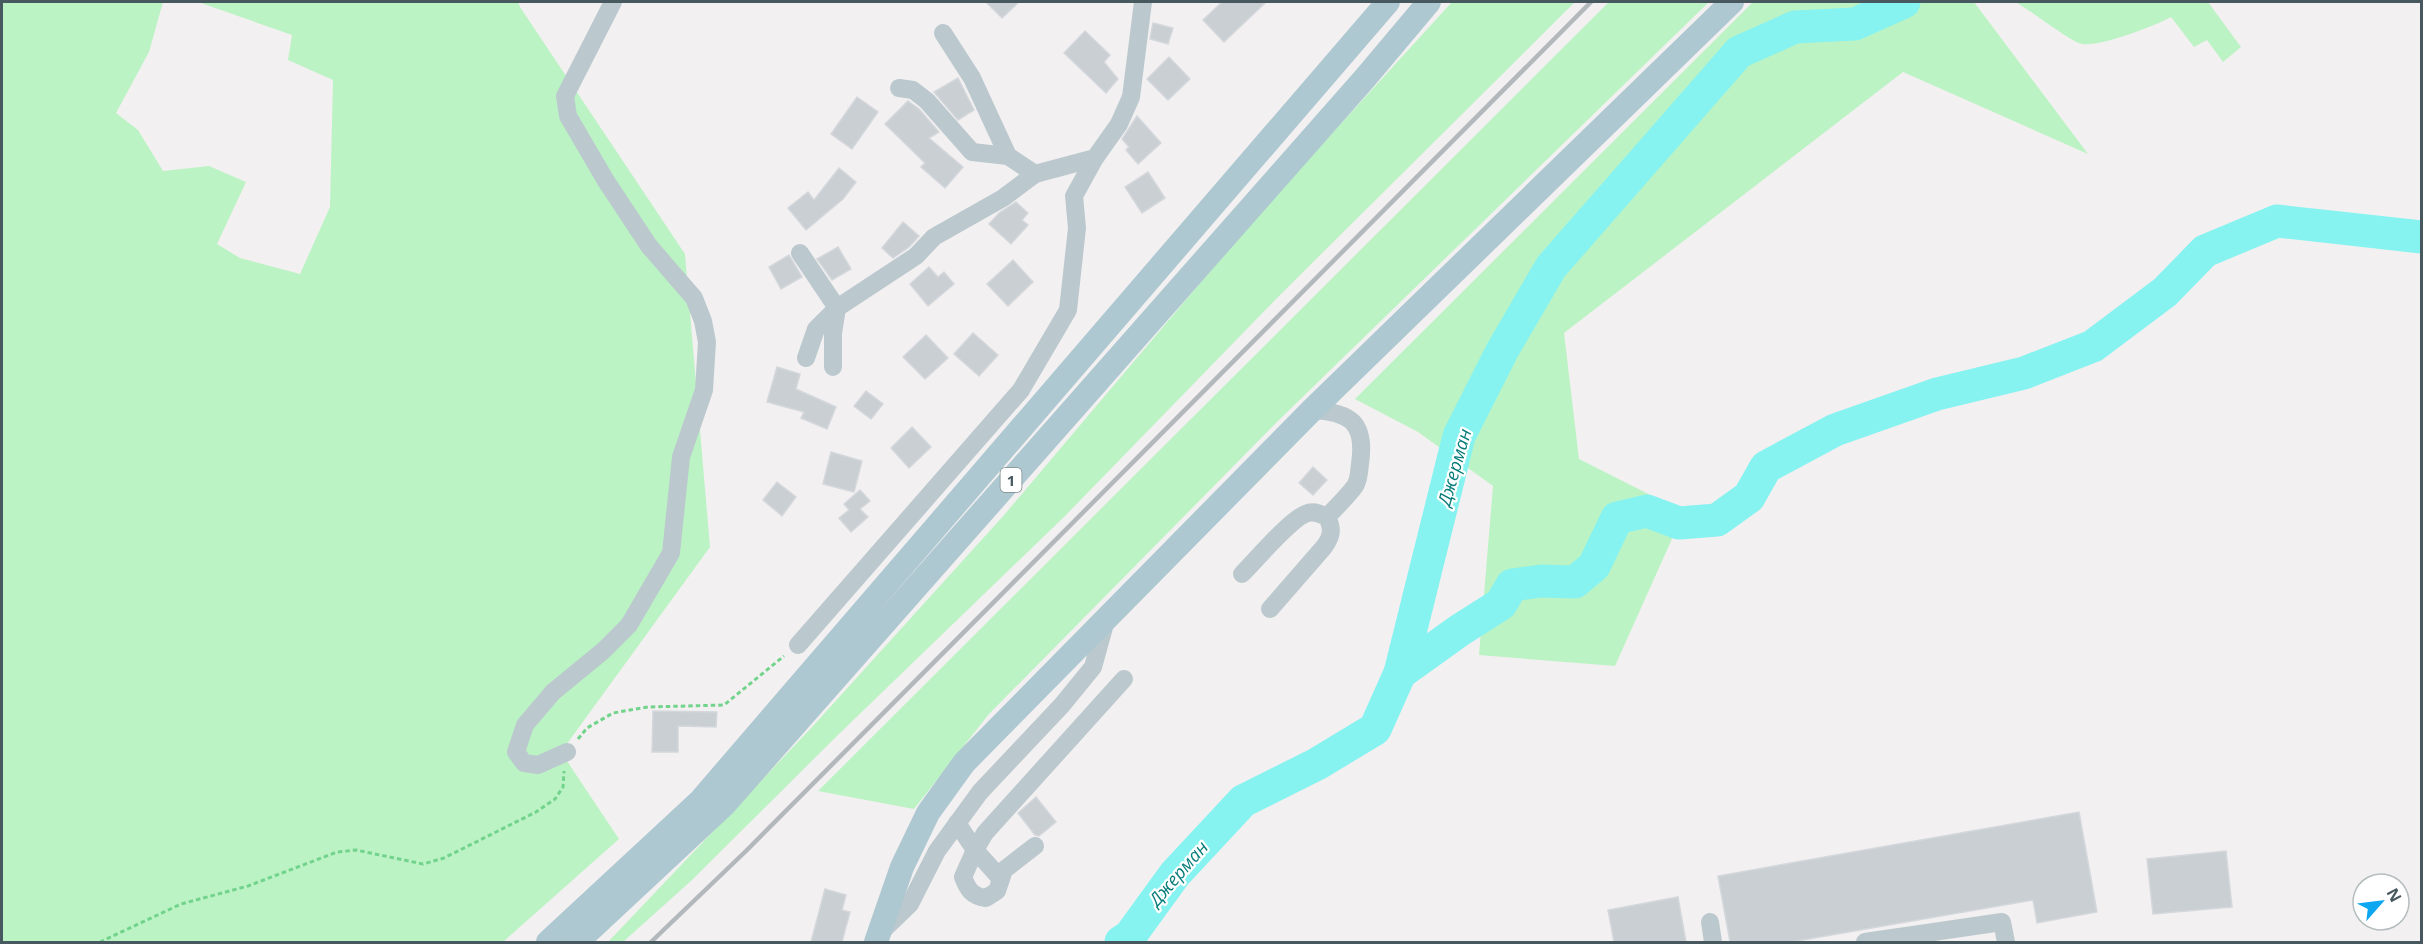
<svg xmlns="http://www.w3.org/2000/svg" width="2423" height="944" font-family="'Open Sans',sans-serif">
<style>
.green{fill:#bcf3c4}
.lines{fill:none;stroke-linecap:round;stroke-linejoin:round}
.river{stroke:#86f3f0;stroke-width:33}
.building{fill:#cacfd3;stroke:#d4d8dc;stroke-width:1.5}
.path{stroke:#72d38c;stroke-width:3;stroke-dasharray:4.5 3;stroke-linecap:butt}
.minor{stroke:#bbc9ce;stroke-width:18}
.major{stroke:#aec8d1;stroke-width:24}
.rail{stroke:#b2b8bb;stroke-width:4.5}
.labels{text-anchor:middle;dominant-baseline:central;stroke-width:4.5;stroke-linejoin:round;paint-order:stroke}
.shield{fill:#fff;stroke:#7e8b8f;stroke-width:1.5}
.shield-label{font-size:15px;font-weight:bold;fill:#47595f}
.water-label{font-size:18px;font-style:italic;fill:#077d7a;stroke:#fff}
</style>
<rect width="100%" height="100%" fill="#f3f0f1"/>
<g class="green">
<path d="M2,2h161l-14,50 -33,61 22,17 25,41 46,-5 37,16 -29,62 23,14 60,16 30,-67 3,-127 -45,-20 4,-25 -94,-33h320l2,5 165,247 25,293 -149,205 58,87 -116,103h-501z"/>
<path d="M1452,2h123l-298,296 -213,219 -224,216 -148,147 -69,62h-15l205,-216 192,-212 256,-303z"/>
<path d="M1609,2h100l-430,418 -290,294 -75,95 -96,-18z"/>
<path d="M1753,2h221l114,152 -185,-82 -339,261 15,126 105,53 -69,154 -136,-11 14,-169 -75,-54 -63,-33z"/>
<path d="M2015,2h193l33,45 -18,15 -16,-22 -13,7 -23,-30c-16,9 -71,30 -89,27 -11,-2 -53,-35 -67,-42z"/>
</g>
<g class="lines">
<g class="river">
<path d="M1400,673l60,-43 41,-26 11,-19 29,-4 34,1 19,-16 23,-48 30,-7 32,12 38,-3 32,-23 17,-30 69,-37 102,-36 87,-21 69,-27 72,-54 40,-41 72,-30 145,16"/>
<path d="M1121,942l9,-6 45,-62 68,-73 74,-37 58,-35 25,-56 59,-237 43,-85 49,-84 188,-215 56,-25 60,-3 49,-22"/>
</g>
</g>
<g class="building">
<path d="M986,2h33l-17,16z"/>
<path d="M1222,2h44l-42,40 -21,-22z"/>
<path d="M1153,23l20,5 -5,16 -18,-5z"/>
<path d="M1085,31l25,24 -6,7 14,17 -12,14 -42,-40z"/>
<path d="M1169,57l21,22 -22,21 -21,-21z"/>
<path d="M958,78l16,32 -16,10 -24,-28z"/>
<path d="M857,97l21,15 -26,37 -21,-15z"/>
<path d="M908,101l11,8 20,23 -10,6 34,29 -18,21 -24,-21 4,-4 -40,-39z"/>
<path d="M1137,116l24,27 -23,21 -12,-14 3,-3 -7,-8z"/>
<path d="M839,168l17,14 -13,17 -37,31 -18,-22 20,-16 6,8z"/>
<path d="M1148,172l17,26 -23,15 -17,-26z"/>
<path d="M1016,202l12,11 -6,7 6,5 -17,19 -22,-20 10,-11z"/>
<path d="M903,222l16,14 -10,11 -16,11 -11,-10z"/>
<path d="M838,247l13,22 -19,11 -15,-21z"/>
<path d="M789,255l13,22 -21,12 -12,-22z"/>
<path d="M1013,260l20,22 -25,24 -21,-22z"/>
<path d="M929,267l9,10 6,-5 10,12 -26,22 -18,-22z"/>
<path d="M973,333l25,22 -19,21 -25,-22z"/>
<path d="M926,335l22,23 -23,21 -22,-22z"/>
<path d="M777,367l23,7 -4,15 40,18 -9,22 -26,-11 3,-6 -37,-10z"/>
<path d="M866,391l17,13 -12,15 -17,-13z"/>
<path d="M912,427l19,20 -22,21 -18,-20z"/>
<path d="M831,452l31,9 -8,31 -31,-8z"/>
<path d="M1313,467l14,13 -14,15 -14,-12z"/>
<path d="M777,482l19,15 -14,19 -19,-16z"/>
<path d="M860,490l10,11 -10,8 8,8 -17,15 -12,-14 10,-8 -5,-6z"/>
<path d="M653,711l64,1 -1,15 -38,-1v26h-26z"/>
<path d="M1036,797l20,25 -17,14 -4,-1 -17,-22z"/>
<path d="M2079,812l18,100 -60,11 -4,-23 -242,42h-61l-12,-66z"/>
<path d="M2226,851l6,56 -79,7 -6,-55z"/>
<path d="M825,889l21,6 -4,15 8,2 -8,30h-31z"/>
<path d="M1678,897l8,45h-72l-6,-32z"/>
</g>
<g class="lines">
<g class="path">
<path d="M578,739l9,-11 26,-15 35,-6 76,-2 60,-49"/>
<path d="M100,942l81,-38 67,-18 89,-34 19,-2 67,14 21,-6 92,-46 19,-13 8,-12 1,-16"/>
</g>
<g class="minor">
<path d="M943,33l29,45 36,78 27,18"/>
<path d="M899,88l14,2 14,11 45,51 36,4"/>
<path d="M800,253l37,55 -4,25v34"/>
<path d="M806,358l10,-29 21,-21 79,-52 18,-19 69,-39 32,-24 60,-16"/>
<path d="M1242,574c13,-13 51,-58 66,-61 7,-2 13,1 19,4"/>
<path d="M1270,609l54,-62c8,-11 9,-18 3,-30 9,-10 20,-20 28,-31 4,-6 4,-15 5,-22 6,-41 -9,-52 -48,-54"/>
<path d="M798,645l223,-255 47,-80 9,-82 -3,-32 21,-38 24,-34 12,-27 12,-95"/>
<path d="M567,752l-29,13 -14,-2 -8,-11 9,-27 28,-33 50,-41 26,-26 42,-72 10,-96 23,-67 3,-48 -4,-21 -9,-23 -45,-52 -43,-65 -38,-65 -3,-20 48,-94"/>
<path d="M957,823l18,27 -12,27c5,13 9,19 23,21l11,-7 7,-21 31,-24"/>
<path d="M1001,879l-26,-29 10,-17 139,-154"/>
<path d="M1710,922l3,20"/>
<path d="M882,931l28,-27 27,-53 43,-59 82,-87 31,-38 13,-47"/>
<path d="M1865,942l137,-20 4,20"/>
</g>
<g class="major">
<path d="M548,942l152,-141 688,-799"/>
<path d="M577,942l147,-137 642,-728 63,-75"/>
<path d="M876,942l26,-75 26,-54 36,-50 348,-353 420,-408"/>
</g>
<path class="rail" d="M651,942l95,-91 845,-849"/>
</g>
<g class="labels">
<rect class="shield" x="1000.5" y="468" width="21" height="24" rx="4.5"/>
<g class="shield-label">
<text x="1011" y="480">1</text>
</g>
<g class="water-label">
<text transform="translate(1454 467) rotate(-74)">Джерман</text>
<text transform="translate(1178 873) rotate(-49)">Джерман</text>
</g>
</g>
<rect width="2423" height="944" fill="none" stroke="#47595f" stroke-width="6"/>
<g transform="translate(2381 902) rotate(62)"><circle r="28" fill="#ffffff" stroke="#b5bdbf" stroke-width="1.5"/>
<path d="M0-4.5L10 22L0 15L-10 22Z" fill="#0ca6f1"/>
<text y="-9" font-size="16" font-weight="bold" text-anchor="middle" fill="#47595f">N</text>
</g>
</svg>
